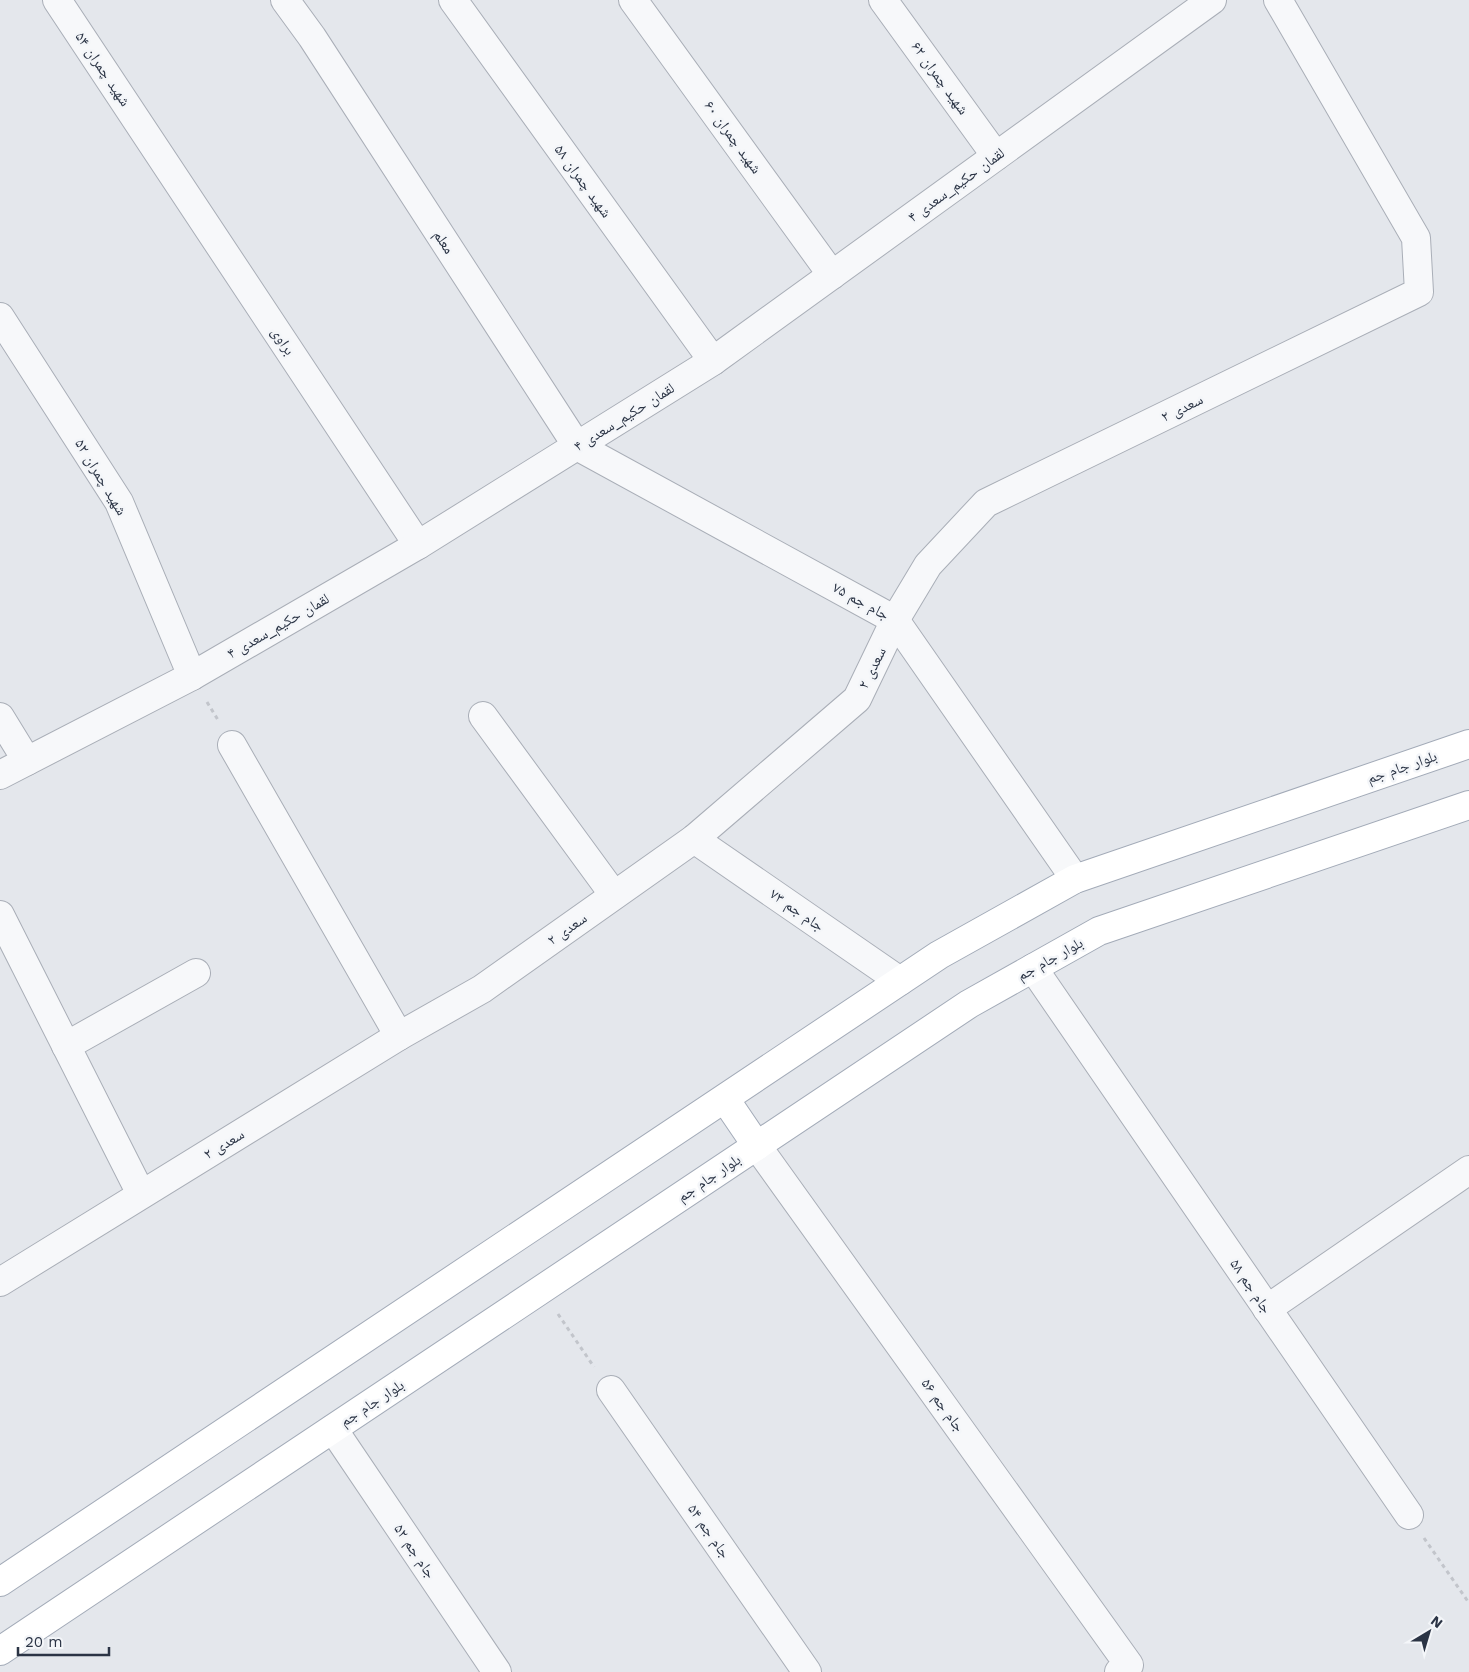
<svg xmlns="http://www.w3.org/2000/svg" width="1469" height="1672" font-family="'Work Sans','Noto Naskh Arabic',sans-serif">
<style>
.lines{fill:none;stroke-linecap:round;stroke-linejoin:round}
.minor-casing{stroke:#a9aeb7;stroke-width:30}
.major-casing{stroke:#a3abb8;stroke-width:30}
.path{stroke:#c2c5cb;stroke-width:3;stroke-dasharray:4 4;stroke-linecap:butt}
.minor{stroke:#f7f8fa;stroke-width:28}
.major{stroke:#fff;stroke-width:28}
.labels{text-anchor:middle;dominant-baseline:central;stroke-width:5;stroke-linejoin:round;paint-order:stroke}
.street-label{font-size:15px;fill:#2b3445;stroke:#f4f6f9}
</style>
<rect width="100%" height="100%" fill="#e4e7ec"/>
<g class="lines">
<g class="minor-casing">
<g id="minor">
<path d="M57,0l361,545"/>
<path d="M285,0l27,37 265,409 318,174 180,259"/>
<path d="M453,0l260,361"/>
<path d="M633,0l199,275"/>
<path d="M883,0l113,156"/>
<path d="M0,317l119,185 73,174"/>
<path d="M483,716l131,179"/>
<path d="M0,717l27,44"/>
<path d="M232,745l167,291"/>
<path d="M0,775l192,-99 226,-131 295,-184 499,-361"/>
<path d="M694,839l206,142"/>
<path d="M0,915l141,279"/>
<path d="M1033,968l376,547"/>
<path d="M66,1046l130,-73"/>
<path d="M757,1146l372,519 -10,7"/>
<path d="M0,1282l399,-246 83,-47 212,-150 163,-140 38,-79 33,-55 58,-62 433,-211 -3,-54 -138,-238"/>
<path d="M1267,1309l202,-139"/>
<path d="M611,1390l196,282"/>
<path d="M333,1429l164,243"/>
</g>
</g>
<g class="major-casing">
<g id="major">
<path d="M725,1099l32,47"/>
<path d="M0,1582l939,-627 136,-76 394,-135"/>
<path d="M0,1651l969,-647 130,-73 370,-126"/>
</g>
</g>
<g class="path">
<path d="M207,702l11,18"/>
<path d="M558,1314l36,53"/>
<path d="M1424,1538l45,65"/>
</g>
<use href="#minor" class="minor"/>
<use href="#major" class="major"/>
</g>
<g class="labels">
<g class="street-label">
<text transform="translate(103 69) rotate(56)">شهید چمران ۵۴</text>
<text transform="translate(940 78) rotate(54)">شهید چمران ۶۲</text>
<text transform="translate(733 137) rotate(54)">شهید چمران ۶۰</text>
<text transform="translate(583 181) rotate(54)">شهید چمران ۵۸</text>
<text transform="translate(956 185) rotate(-36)">لقمان حکیم_سعدی ۴</text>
<text transform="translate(444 242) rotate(57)">معلم</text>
<text transform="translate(283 341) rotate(57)">براوی</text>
<text transform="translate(1182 408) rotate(-26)">سعدی ۲</text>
<text transform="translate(624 417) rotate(-32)">لقمان حکیم_سعدی ۴</text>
<text transform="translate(101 477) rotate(59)">شهید چمران ۵۲</text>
<text transform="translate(861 601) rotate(29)">جام جم ۷۵</text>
<text transform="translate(278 626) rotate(-30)">لقمان حکیم_سعدی ۴</text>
<text transform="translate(872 668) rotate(-64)">سعدی ۲</text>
<text transform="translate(1402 767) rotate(-19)">بلوار جام جم</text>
<text transform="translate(797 910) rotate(35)">جام جم ۷۳</text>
<text transform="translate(567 929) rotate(-35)">سعدی ۲</text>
<text transform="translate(1050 959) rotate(-29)">بلوار جام جم</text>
<text transform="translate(224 1144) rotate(-31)">سعدی ۲</text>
<text transform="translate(709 1178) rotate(-34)">بلوار جام جم</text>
<text transform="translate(1251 1286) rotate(56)">جام جم ۵۸</text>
<text transform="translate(372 1403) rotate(-33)">بلوار جام جم</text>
<text transform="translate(943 1405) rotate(54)">جام جم ۵۶</text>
<text transform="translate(709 1531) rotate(55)">جام جم ۵۴</text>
<text transform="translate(415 1551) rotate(56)">جام جم ۵۲</text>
</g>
</g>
<g transform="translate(1429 1632) rotate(38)" stroke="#f4f6f9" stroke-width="4" paint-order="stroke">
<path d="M0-4L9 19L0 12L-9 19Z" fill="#2b3445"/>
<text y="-8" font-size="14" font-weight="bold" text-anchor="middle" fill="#2b3445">N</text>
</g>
<path d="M18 1647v8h91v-8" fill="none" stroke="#2b3445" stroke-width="2.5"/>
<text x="25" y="1647" font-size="15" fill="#2b3445" stroke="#f4f6f9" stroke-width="4" paint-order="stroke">20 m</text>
</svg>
